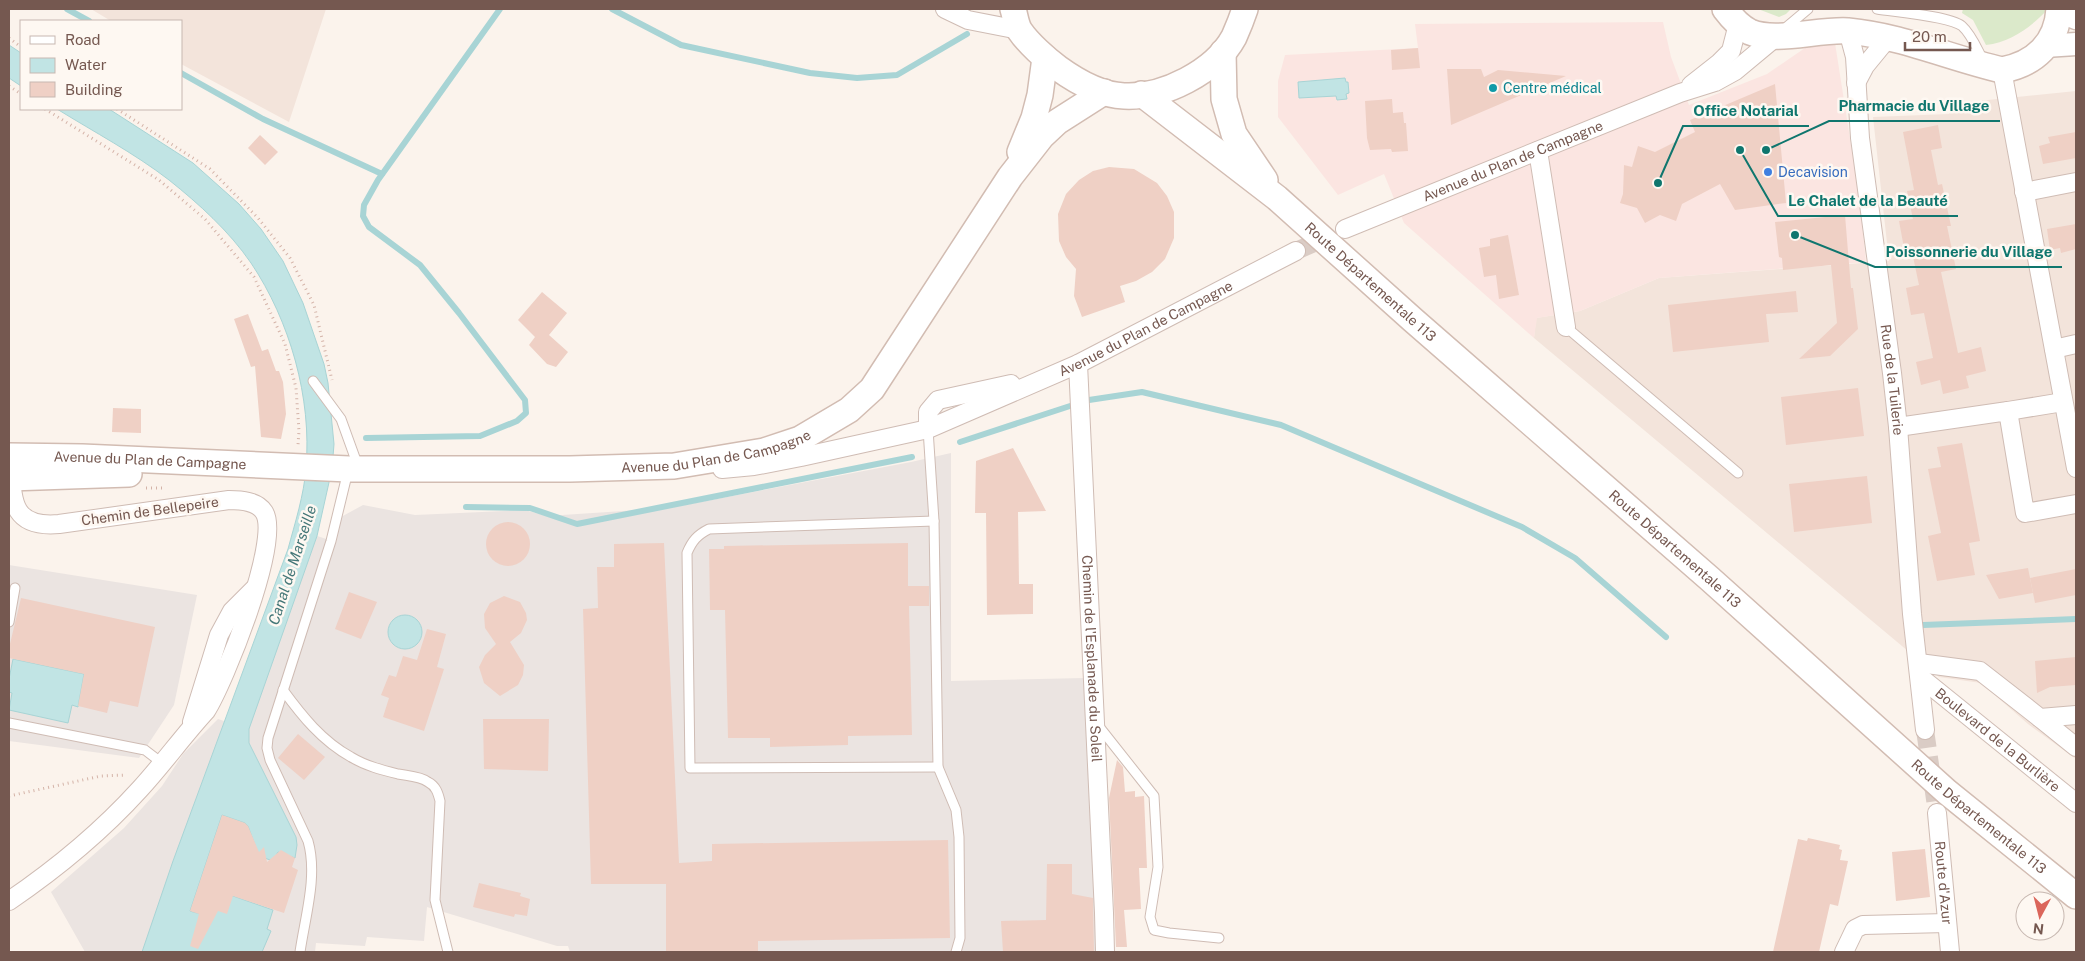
<svg xmlns="http://www.w3.org/2000/svg" width="2085" height="961" font-family="'Public Sans',sans-serif">
<style>
.residential{fill:#f3e4db}
.commercial{fill:#fbe5e1}
.industrial{fill:#ebe4e1}
.green{fill:#dbe9ca}
.water{fill:#c1e4e4;stroke:#a8d4d5}
.lines{fill:none;stroke-linecap:round;stroke-linejoin:round}
.stream{stroke:#a8d4d5;stroke-width:6}
.building{fill:#efd0c5}
.minor-tunnel{stroke:#daccc5;stroke-width:18;stroke-dasharray:18 9;stroke-linecap:butt}
.service-casing{stroke:#cfbcb4;stroke-width:11}
.minor-casing{stroke:#cfbcb4;stroke-width:20}
.tertiary-casing{stroke:#cfbcb4;stroke-width:25}
.secondary-casing{stroke:#d2bcb2;stroke-width:28}
.path{stroke:#d4b3a8;stroke-width:3;stroke-dasharray:1 4;stroke-linecap:butt}
.service{stroke:#fff;stroke-width:9}
.minor{stroke:#fff;stroke-width:18}
.tertiary{stroke:#fff;stroke-width:22}
.secondary{stroke:#fff;stroke-width:25}
.culture-dot{fill:#0f9aa8;stroke:#fef8f2;stroke-width:2}
.shop-dot{fill:#3f7fe0;stroke:#fef8f2;stroke-width:2}
.labels{text-anchor:middle;dominant-baseline:central;stroke-width:5;stroke-linejoin:round;paint-order:stroke}
.culture-label{font-size:14px;fill:#0d838f;stroke:#fef8f2;text-anchor:start}
.street-label{font-size:14px;fill:#755850;stroke:#fef8f2}
.shop-label{font-size:14px;fill:#366cbe;stroke:#fef8f2;text-anchor:start}
.water-label{font-size:15px;font-style:italic;fill:#447778;stroke:#fef8f2}
.leader{fill:none;stroke:#0f766e;stroke-width:2}
.callout-dot{fill:#0f766e;stroke:#fef8f2;stroke-width:2}
.callout-label{font-size:15px;text-anchor:middle;font-weight:bold;fill:#0f766e;stroke:#fef8f2;stroke-width:5;stroke-linejoin:round;paint-order:stroke}
</style>
<rect width="100%" height="100%" fill="#fbf3ec"/>
<g class="residential">
<path d="M91,9h235l-37,113 -108,-58v-43h-70z"/>
<path d="M2076,91v668l-48,-35 -47,-41 -42,-6 -405,-339 2,-20 44,-7 79,-33 230,-17 -16,-144 76,-3v-10z"/>
</g>
<path class="commercial" d="M1663,22l8,35 18,48 78,-31 38,-26 30,-5 24,153 7,66 -207,16 -79,33 -43,7 -3,20 -130,-115 -20,-49 -46,21 -60,-78v-36l7,-26 133,-7 -3,-24z"/>
<g class="industrial">
<path d="M951,453v228l133,-3 16,274h-530l-2,-6h-11l-130,-39 -3,34 -57,-4 -2,9 -49,-3 -1,9h-230l-34,-60 73,-64 38,-42 21,-32 35,-35 30,10 69,-193 19,6 5,-25 22,-12 52,10 110,-5 22,6 122,-8 242,-46z"/>
<path d="M9,565l188,30 -23,110 -35,53 -130,-17z"/>
</g>
<g class="green">
<path d="M1758,9h33l-5,5 -7,3z"/>
<path d="M1963,9h84v1c-16,17 -36,32 -61,35l-13,-25 -11,-7z"/>
</g>
<g class="water">
<path d="M9,45l12,8v33l-12,-8z"/>
<path d="M1345,78l1,4h2l1,11 -3,1 1,5 -10,1 -1,-4 -37,2 -1,-16z"/>
<path d="M57,109h52l84,54 46,41 22,25 22,32 20,42 21,61 4,19 6,61 -2,25 -15,67 -68,193v14l47,94 1,8 -2,13 -17,-6 -5,9 -14,-5 -11,-30 -3,-3 -23,-8 -32,96c19,7 30,-2 43,-15l40,14 -6,19 4,2 -9,21h-120l31,-91 115,-312c7,-26 16,-54 18,-81 6,-70 -16,-147 -55,-205 -22,-32 -52,-59 -82,-83 -35,-27 -75,-48 -112,-71z"/>
<circle cx="405" cy="632" r="17"/>
<path d="M13,659l71,15 -6,33 -6,-2 -4,18 -59,-13 3,-17 -3,-1v-13z"/>
</g>
<g class="lines">
<g class="stream">
<path d="M67,9l22,12"/>
<path d="M612,9l69,36 129,28 47,5 40,-3 70,-41"/>
<path d="M181,73l82,46 119,55"/>
<path d="M1089,400l53,-8 139,33 241,102 53,31 91,79"/>
<path d="M366,438l114,-2 37,-15 9,-8 -1,-13 -66,-87 -39,-48 -51,-38 -6,-11 1,-11 14,-25 122,-171"/>
<path d="M960,442l110,-36"/>
<path d="M466,507l64,1 47,16 335,-67"/>
<path d="M1923,625l153,-6"/>
</g>
</g>
<g class="building">
<path d="M1418,48l2,20 -28,2 -1,-20z"/>
<path d="M1447,69h34l3,8 14,-7 68,6 -115,49z"/>
<path d="M1775,84l11,119 -51,7 -15,-26 -38,20 -6,17 -16,-6 -15,8 -8,-15 -17,-5 3,-9 1,-29 8,2 6,-21 17,6 40,-20 -5,-12z"/>
<path d="M1392,99l1,14 10,-1 1,11h2l2,28 -16,1 -1,-3 -21,1 -3,-12 -2,-37z"/>
<path d="M1938,125l4,23 -11,2 7,35 4,-1 9,42h-4l9,43 -15,3 17,81 23,-6 5,24 -20,5 3,12 -26,6 -3,-14 -19,5 -5,-23 17,-4 -9,-45 -13,2 -5,-27 13,-3 -8,-38 -7,1 -5,-27 14,-2 -6,-28 7,-1 -11,-58z"/>
<path d="M2076,132v26l-33,6 -4,-18 11,-3 -2,-6z"/>
<path d="M260,135l18,17 -13,13 -17,-17z"/>
<path d="M1109,167l25,2 23,14 10,13 7,16v26l-9,21 -13,13 -16,9 -16,5 5,16 -43,15 -8,-21 2,-27 -10,-12 -7,-16 -1,-27 8,-20 13,-14 14,-9z"/>
<path d="M1845,215l6,73h2l5,41 -28,27 -31,3 38,-36 -6,-58 -48,5 -1,-12 -3,-1 -4,-35z"/>
<path d="M2076,224v25l-15,4 -1,-5 -10,2 -3,-21z"/>
<path d="M1508,235l11,60 -20,4 -3,-24 -12,2 -5,-29 11,-2v-7z"/>
<path d="M1796,291l2,21 -32,2 3,28 -96,10 -5,-47z"/>
<path d="M542,292l25,21 -18,22 19,17 -12,15 -9,-3 -18,-19 6,-8 -17,-17z"/>
<path d="M248,314l14,37 6,-2 8,22h3l4,11 3,32 -5,25 -20,-2 -6,-71 -4,1 -17,-48z"/>
<path d="M1858,388l6,48 -78,9 -5,-48z"/>
<path d="M113,408l28,1v24l-29,-1z"/>
<path d="M1962,443l18,98 -11,2 6,32 -38,6 -9,-45 13,-3 -13,-64 13,-2 -4,-20z"/>
<path d="M1013,448l33,63 -28,1 1,72h14v30l-46,1 -1,-102h-11l1,-52z"/>
<path d="M1867,476l5,47 -78,9 -5,-48z"/>
<circle cx="508" cy="544" r="22"/>
<path d="M664,543l15,320 33,-2v-17l236,-4 2,98 -192,3v11h-92v-68h-75l-8,-275 15,-1 -1,-41h17v-23z"/>
<path d="M908,543v43h21v20h-20l3,129 -64,1v9l-78,2v-9h-42l-3,-128h-15l-1,-61h15v-3z"/>
<path d="M2028,568l5,25 -34,6 -13,-24z"/>
<path d="M2076,569v26l-41,8 -5,-25z"/>
<path d="M349,592l28,10 -16,37 -26,-10z"/>
<path d="M504,596l16,6 6,11 1,7 -6,13 -11,9 14,23 -1,10 -5,10 -18,11 -16,-13 -5,-16 6,-12 11,-11 -11,-16 -1,-14 6,-11z"/>
<path d="M21,598l134,29 -17,80 -28,-6 -3,12 -29,-7 6,-32 -75,-16v-10z"/>
<path d="M427,629l19,5 -9,33 7,2 -20,62 -41,-14 6,-19 -8,-3 8,-20 7,2 7,-21 14,4z"/>
<path d="M2076,657v28l-26,2 -13,6 -2,-32z"/>
<path d="M483,719h66l-1,52 -64,-2z"/>
<path d="M298,734l27,23 -21,23 -26,-22z"/>
<path d="M1117,760l6,7 2,25 10,-1v6l9,-1 3,72h-8l2,41 -17,1 3,37h-11l-7,-149z"/>
<path d="M222,815l23,8 3,3 11,26 5,-5 3,15 14,-12 14,8 -3,9 6,3 -14,43 -51,-17 -6,18 -9,-3 -20,38 -8,-3 9,-32 -9,-3z"/>
<path d="M1808,838l32,7 -1,4 3,1 -2,10 8,1 -10,45 -8,-2 -11,48h-46l25,-113 9,2z"/>
<path d="M1925,849l5,48 -34,4 -4,-49z"/>
<path d="M1047,864h25v30l21,4 1,54h-91l-2,-31 45,-1z"/>
<path d="M479,883l42,10 -1,3 10,3 -3,17 -12,-2 -1,3 -41,-10z"/>
</g>
<g class="lines">
<g class="minor-tunnel">
<path d="M1296,251l36,-16"/>
<path d="M1925,730l12,83"/>
</g>
<g class="service-casing">
<g id="service">
<path d="M1877,9c19,3 72,7 85,17 10,9 15,23 21,34"/>
<path d="M1783,30l25,-21"/>
<path d="M1566,327l172,146"/>
<path d="M313,381l28,38 17,47"/>
<path d="M928,429l6,92 4,246 18,43 3,27 1,101 -4,14"/>
<path d="M934,521l-225,8c-12,6 -17,12 -22,24l3,215 248,-1"/>
<path d="M9,622l6,-34"/>
<path d="M283,690c19,26 39,51 68,67 15,9 31,13 47,17 10,2 22,2 30,8 8,4 10,11 12,19l-5,99 13,52"/>
<path d="M9,723l136,27 17,13"/>
<path d="M1097,724l57,72 4,71 -8,50 4,13 15,3 50,5"/>
<path d="M300,952c5,-35 18,-76 8,-111l-38,-81 -3,-12 1,-10 63,-197 17,-70"/>
</g>
</g>
<g class="minor-casing">
<g id="minor">
<path d="M945,9l23,11 51,10"/>
<path id="s1" d="M1848,31l7,26 5,81 32,235 6,54 14,187 13,116"/>
<path d="M2002,70l74,398"/>
<path d="M1856,83l9,-17 23,-28"/>
<path d="M1691,85l28,-22 12,-12 7,-27"/>
<path d="M1538,151l28,176"/>
<path d="M2024,192l52,-10"/>
<path id="s2" d="M1345,229l335,-136 35,-11 20,-11 41,-34"/>
<path d="M2054,349l22,-5"/>
<path id="s3" d="M1078,364l26,549 1,39"/>
<path d="M2008,411l55,-9"/>
<path d="M1898,427l110,-16 17,102 51,-9"/>
<path d="M928,429v-17l10,-12 73,-16"/>
<path id="s4" d="M722,469l32,-3 47,-9 127,-28 150,-65 218,-113"/>
<path d="M1919,663l61,8 60,47 36,-3"/>
<path id="s5" d="M1920,677l156,126"/>
<path d="M2040,718l36,29"/>
<path d="M192,722l27,-87 13,-24 22,-22"/>
<path id="s6" d="M1937,813l13,139"/>
<path d="M9,901c47,-32 92,-69 131,-112 23,-25 43,-53 66,-78 18,-28 76,-172 58,-199 -7,-11 -23,-12 -35,-12l-170,24c-44,4 -48,-20 -48,-57"/>
<path d="M1844,952l11,-23 8,-4 84,-2"/>
</g>
</g>
<g class="tertiary-casing">
<g id="tertiary">
<path d="M2059,11l17,7"/>
<path d="M2045,46l31,-2"/>
</g>
</g>
<g class="secondary-casing">
<g id="secondary">
<path d="M1013,9c2,6 3,16 7,22 8,12 26,28 38,37 18,13 43,27 66,28 39,2 91,-24 110,-59 4,-9 8,-19 11,-28"/>
<path d="M1725,9c6,8 15,18 25,23 26,11 68,-3 98,-1 54,5 102,27 154,39 33,-6 55,-27 57,-61"/>
<path d="M1223,52l1,47 10,35 31,46"/>
<path id="s7" d="M1142,94l135,104 136,122 297,259 237,213 129,104"/>
<path d="M1020,152l14,-34 6,-23 5,-37"/>
<path id="s8" d="M9,456l73,1 267,12h221l104,-3 90,-15 36,-12 49,-29 23,-21 138,-212 32,-41 15,-14 47,-30"/>
<path d="M9,478l120,-4"/>
</g>
</g>
<g class="path">
<path d="M9,38l12,9"/>
<path d="M9,86l12,8"/>
<path d="M45,109l114,71 46,39 49,58 31,67 11,44 3,43 -1,14"/>
<path d="M117,109l93,60 48,49 32,40 24,47 18,75"/>
<path d="M146,488h16"/>
<path d="M9,796l92,-20 25,-1"/>
</g>
<use href="#service" class="service"/>
<use href="#minor" class="minor"/>
<use href="#tertiary" class="tertiary"/>
<use href="#secondary" class="secondary"/>
</g>
<circle class="culture-dot" cx="1493" cy="88" r="5"/>
<circle class="shop-dot" cx="1768" cy="172" r="5"/>
<g class="labels">
<g class="culture-label">
<text x="1503" y="88">Centre médical</text>
</g>
<g class="street-label">
<text stroke="none"><textPath href="#s2" startOffset="181">Avenue du Plan de Campagne</textPath></text>
<text stroke="none"><textPath href="#s7" startOffset="296">Route Départementale 113</textPath></text>
<text stroke="none"><textPath href="#s4" startOffset="450">Avenue du Plan de Campagne</textPath></text>
<text stroke="none"><textPath href="#s1" startOffset="352">Rue de la Tuilerie</textPath></text>
<text stroke="none"><textPath href="#s8" startOffset="709">Avenue du Plan de Campagne</textPath></text>
<text stroke="none"><textPath href="#s8" startOffset="141">Avenue du Plan de Campagne</textPath></text>
<text transform="translate(150 511) rotate(-8)">Chemin de Bellepeire</text>
<text stroke="none"><textPath href="#s7" startOffset="701">Route Départementale 113</textPath></text>
<text stroke="none"><textPath href="#s3" startOffset="295">Chemin de l'Esplanade du Soleil</textPath></text>
<text stroke="none"><textPath href="#s5" startOffset="100">Boulevard de la Burlière</textPath></text>
<text stroke="none"><textPath href="#s7" startOffset="1106">Route Départementale 113</textPath></text>
<text stroke="none"><textPath href="#s6" startOffset="70">Route d'Azur</textPath></text>
</g>
<g class="shop-label">
<text x="1778" y="172">Decavision</text>
</g>
<g class="water-label">
<text transform="translate(292 565) rotate(-72)">Canal de Marseille</text>
</g>
</g>
<path class="leader" d="M1766 150L1829 121H2000M1658 183L1683 126H1809M1740 150L1778 216H1958M1795 235L1875 267H2062"/>
<g class="callout-dot">
<circle cx="1766" cy="150" r="5"/>
<circle cx="1658" cy="183" r="5"/>
<circle cx="1740" cy="150" r="5"/>
<circle cx="1795" cy="235" r="5"/>
</g>
<g class="callout-label">
<text x="1914" y="111">Pharmacie du Village</text>
<text x="1746" y="116">Office Notarial</text>
<text x="1868" y="206">Le Chalet de la Beauté</text>
<text x="1969" y="257">Poissonnerie du Village</text>
</g>
<rect width="2085" height="961" fill="none" stroke="#755850" stroke-width="20"/>
<rect x="20" y="20" width="162" height="90" fill="#fef8f2" stroke="#c7b8b1"/>
<rect x="30" y="36" width="25" height="8" fill="#ffffff" stroke="#c7b8b1"/>
<text x="65" y="45" font-size="15" fill="#755850">Road</text>
<rect x="30" y="58" width="25" height="15" fill="#c1e4e4" stroke="#c7b8b1"/>
<text x="65" y="70" font-size="15" fill="#755850">Water</text>
<rect x="30" y="82" width="25" height="15" fill="#efd0c5" stroke="#c7b8b1"/>
<text x="65" y="95" font-size="15" fill="#755850">Building</text>
<g transform="translate(2040 916) rotate(187)"><circle r="24" fill="#fef8f2" stroke="#c7b8b1"/>
<path d="M0-4L9 19L0 12L-9 19Z" fill="#db665b"/>
<text y="-8" font-size="14" font-weight="bold" text-anchor="middle" fill="#755850">N</text>
</g>
<path d="M1905 42v8h65v-8" fill="none" stroke="#755850" stroke-width="2.5"/>
<text x="1912" y="42" font-size="15" fill="#755850" stroke="#fef8f2" stroke-width="4" paint-order="stroke">20 m</text>
</svg>
